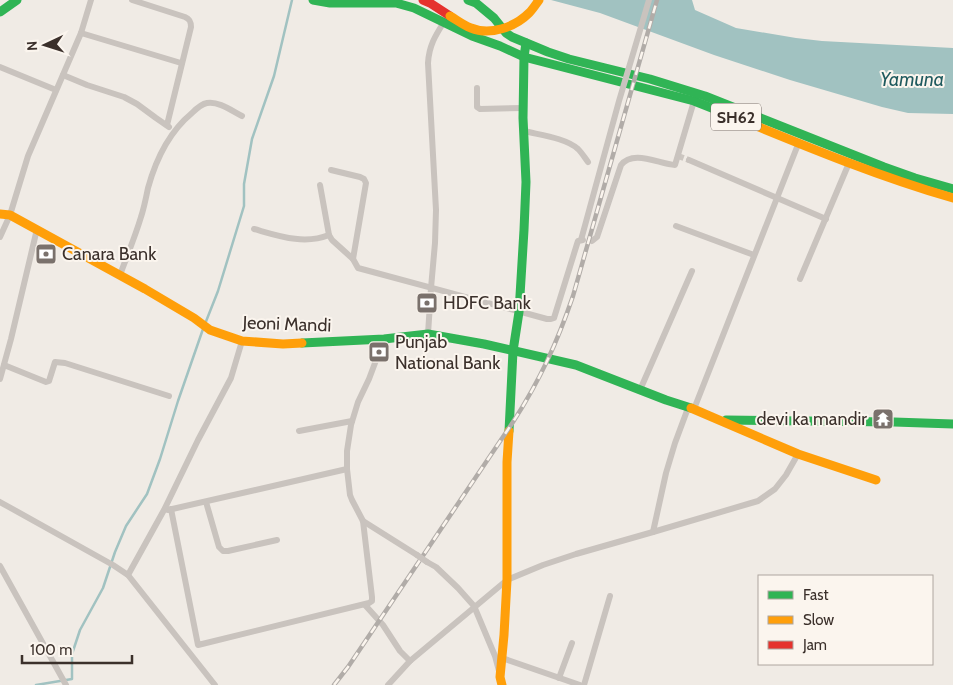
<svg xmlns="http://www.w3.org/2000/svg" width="953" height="685" font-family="Cabin,sans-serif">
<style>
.water{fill:#a1c2c1}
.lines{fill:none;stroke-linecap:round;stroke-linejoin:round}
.stream{stroke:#a1c2c1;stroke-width:2.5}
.street-tunnel{stroke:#ccc6c0;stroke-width:6;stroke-dasharray:6 3;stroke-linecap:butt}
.street{stroke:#c9c3be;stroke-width:6}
.fast{stroke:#30b455;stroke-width:9}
.slow{stroke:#ff9f0a;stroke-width:9}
.jam{stroke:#e5322d;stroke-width:9}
.rail-casing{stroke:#b1aca8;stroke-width:4.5}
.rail{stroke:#fbf5ee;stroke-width:2.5;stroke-dasharray:8;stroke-linecap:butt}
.street-bridge{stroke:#c9c3be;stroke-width:6}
.slow-bridge{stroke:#ff9f0a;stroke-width:9}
.labels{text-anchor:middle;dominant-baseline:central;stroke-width:4;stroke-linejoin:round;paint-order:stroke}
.shield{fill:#fbf5ee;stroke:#756b66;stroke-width:1}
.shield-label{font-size:16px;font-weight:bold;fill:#3b302b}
.poi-label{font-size:18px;fill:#3b302b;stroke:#fbf5ee;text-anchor:start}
.street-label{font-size:18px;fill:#3b302b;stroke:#fbf5ee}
.water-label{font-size:19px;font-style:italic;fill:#1f5a5e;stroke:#fbf5ee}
</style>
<rect width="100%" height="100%" fill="#f0ebe5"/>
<path class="water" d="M551,0h141l3,10 41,18 60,10 26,3 131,7v66l-45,-1 -26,-6 -92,-27 -76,-25 -114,-42z"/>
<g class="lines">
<g class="stream">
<path d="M205,324l13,-33 26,-85v-22l8,-45 22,-63 18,-76"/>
<path d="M36,685l36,-6v-25l8,-24 23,-42 12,-36 11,-26 21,-32 13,-35 18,-58 25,-72"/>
</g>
<path class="street-tunnel" d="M678,156l11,4"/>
<g class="street">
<path d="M132,0l53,17c5,2 6,5 6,10l-24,98"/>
<path d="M81,33l100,30"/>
<path d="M0,67l56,23"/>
<path d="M63,75l24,10 37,12 13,7 19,14 13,9"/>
<path d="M477,88v19l3,2 43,-1"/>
<path d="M524,131c16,4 42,7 54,18 4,4 7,9 10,13"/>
<path d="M689,160l137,59"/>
<path d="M331,170l29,7 4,2 2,4 -13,76 5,9 189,51h4l3,-1 23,-74 1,-3 5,-1"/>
<path d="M320,185l9,50 3,5 21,19"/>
<path d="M676,226l78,29"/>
<path d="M254,229c25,7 50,16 75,6"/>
<path d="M0,237l10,-22 18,-59 53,-123 10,-33"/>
<path d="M592,241l5,-4 24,-72c12,-16 38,-1 54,0l19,-64"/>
<path d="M120,275c7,-19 15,-38 21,-58 3,-9 5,-19 7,-29 8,-29 21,-56 44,-75 4,-4 9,-9 15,-10 12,-2 25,8 35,13"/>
<path d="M800,279l49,-116"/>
<path d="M428,334l3,-46 4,-45 1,-33 -8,-147c1,-17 7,-27 16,-41"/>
<path d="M4,365l42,17 3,-1 6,-19 10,1 104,33"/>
<path d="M0,379l11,-40 26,-110"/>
<path d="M640,390l52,-119"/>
<path d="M694,409l105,-267"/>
<path d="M299,431l53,-10"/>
<path d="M0,502l113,63 15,10 87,110"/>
<path d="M206,502l13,45 4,4h5l49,-11"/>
<path d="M171,509l27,136 171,-42 3,-2v-4l-9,-76 -11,-21 -2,-5 -3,-26v-18l4,-26 7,-23 11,-23 15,-40"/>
<path d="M168,510l179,-41"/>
<path d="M363,521l54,34"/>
<path d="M653,532l13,-59 9,-30 13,-35"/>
<path d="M427,562l9,5 22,21 16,18 21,50 4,15"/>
<path d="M0,566l66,119"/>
<path d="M128,575l36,-65 34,-70 33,-62 11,-37"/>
<path d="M365,605l18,20 17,26 10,10"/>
<path d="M502,658l78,27"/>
<path d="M559,678l13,-35"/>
<path d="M388,685l22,-24 97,-81 36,-15 33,-11 77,-22 105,-31 17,-12 11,-14 12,-21"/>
<path d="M584,685l26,-89"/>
</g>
<g class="fast">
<path d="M313,0l17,3h66l18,5 58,28 28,10 24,11 170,44 38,15"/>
<path d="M468,0l8,3 18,15 12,15 6,4 36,15 21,7 81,20 55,17 179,71 31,11 38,11"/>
<path d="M0,12l17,-12"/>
<path d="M302,343l82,-4 44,-5 56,10 92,21 90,35 25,8"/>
<path d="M726,420l168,2 59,2"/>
<path d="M509,431l4,-80 6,-39 5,-82 2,-48 -3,-64 1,-61 2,-14"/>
</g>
<g class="slow">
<path d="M732,116c73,30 145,60 221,82"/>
<path d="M0,214l10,1 135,74 49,29 16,12 32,11 41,3 19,-1"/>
<path d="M691,408l107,46 78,26"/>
<path d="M502,685l-2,-8 4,-42 3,-55v-118l2,-31"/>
</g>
<path class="jam" d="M423,0l7,3 20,13"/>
<g class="rail-casing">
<path id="rail" d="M334,685l14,-18 165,-245c27,-42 44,-79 60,-126l84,-296"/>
</g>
<use href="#rail" class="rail"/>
<g class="street-bridge">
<path d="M581,240l38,-139 30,-101"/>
<path d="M417,555l10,7"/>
</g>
<path class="slow-bridge" d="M450,16c7,4 13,9 21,12 19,8 44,-1 58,-15 4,-4 7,-9 10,-13"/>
</g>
<defs>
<g id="bank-square" transform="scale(1.125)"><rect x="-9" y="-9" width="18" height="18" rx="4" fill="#7a716c" stroke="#fbf5ee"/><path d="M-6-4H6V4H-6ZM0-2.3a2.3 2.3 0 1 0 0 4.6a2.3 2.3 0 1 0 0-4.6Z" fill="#fff"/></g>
<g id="temple-square" transform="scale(1.125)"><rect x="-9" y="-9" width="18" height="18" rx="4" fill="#7a716c" stroke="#fbf5ee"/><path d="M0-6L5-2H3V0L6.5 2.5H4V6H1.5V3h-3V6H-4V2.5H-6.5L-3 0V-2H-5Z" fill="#fff"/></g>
</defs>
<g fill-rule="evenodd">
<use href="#bank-square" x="46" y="254"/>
<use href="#bank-square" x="427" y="303"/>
<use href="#bank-square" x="379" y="352"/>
<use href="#temple-square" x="883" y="419"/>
</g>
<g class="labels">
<rect class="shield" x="711" y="103.5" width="50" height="27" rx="4"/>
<g class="shield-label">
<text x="736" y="117">SH62</text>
</g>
<g class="poi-label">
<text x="62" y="254">Canara Bank</text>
<text x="443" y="303">HDFC Bank</text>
<text x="395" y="342">Punjab<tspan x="395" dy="21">National Bank</tspan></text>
<text x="867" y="419" text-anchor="end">devi ka mandir</text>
</g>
<g class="street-label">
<text transform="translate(287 324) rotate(2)">Jeoni Mandi</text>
</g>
<g class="water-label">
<text x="912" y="79">Yamuna</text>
</g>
</g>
<rect x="758" y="575" width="175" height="90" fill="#fbf5ee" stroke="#aea6a0"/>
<rect x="768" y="591" width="25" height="8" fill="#30b455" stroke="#aea6a0"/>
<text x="803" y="600" font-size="15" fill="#3b302b">Fast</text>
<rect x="768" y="616" width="25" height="8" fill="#ff9f0a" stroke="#aea6a0"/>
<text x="803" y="625" font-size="15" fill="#3b302b">Slow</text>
<rect x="768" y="641" width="25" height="8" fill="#e5322d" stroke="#aea6a0"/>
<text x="803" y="650" font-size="15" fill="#3b302b">Jam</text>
<g transform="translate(45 45) rotate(266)" stroke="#fbf5ee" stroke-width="4" paint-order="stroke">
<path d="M0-4L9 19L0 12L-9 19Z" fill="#3b302b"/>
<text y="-8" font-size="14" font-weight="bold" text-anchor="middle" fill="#3b302b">N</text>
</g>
<path d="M22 655v8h110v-8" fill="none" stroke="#3b302b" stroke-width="2.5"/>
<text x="30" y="655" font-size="15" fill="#3b302b" stroke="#fbf5ee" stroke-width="4" paint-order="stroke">100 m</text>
</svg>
